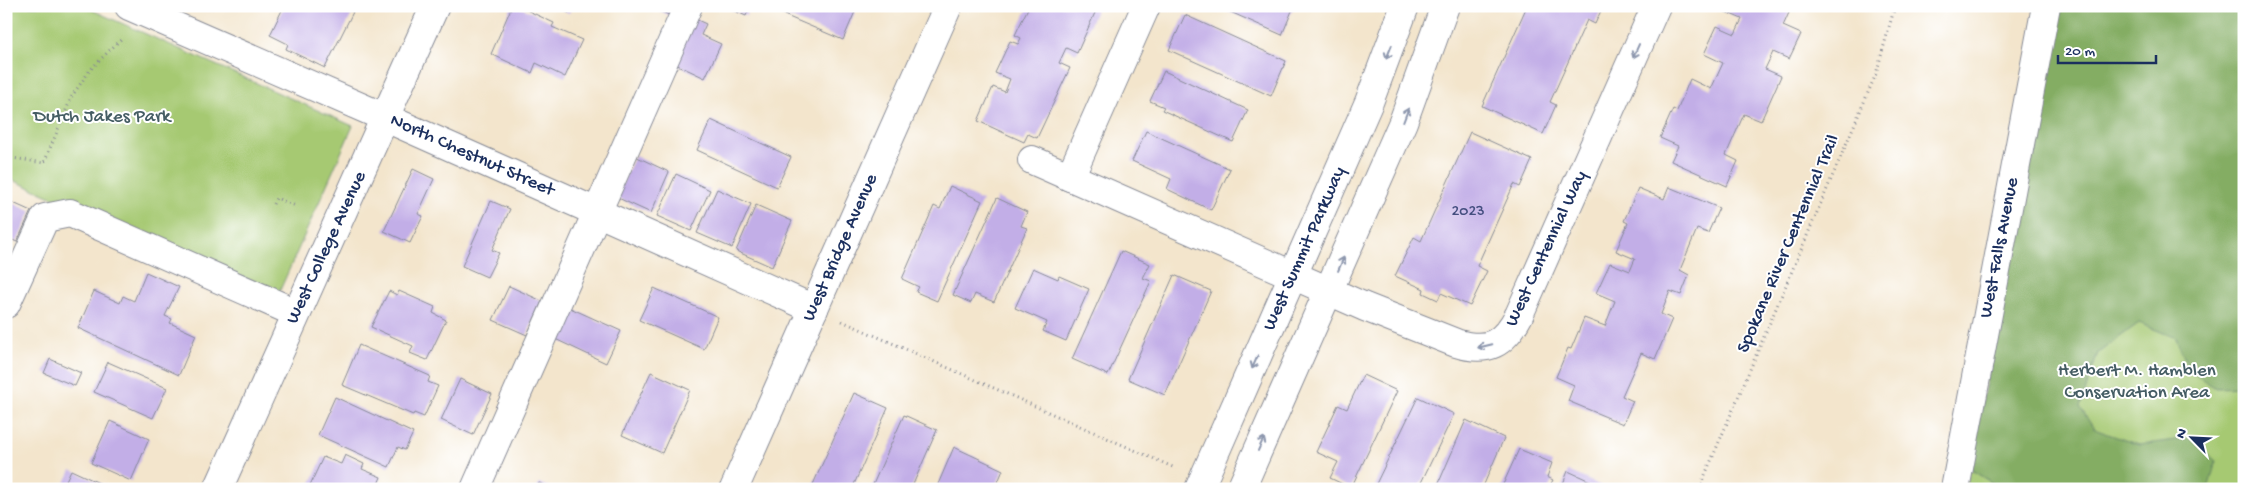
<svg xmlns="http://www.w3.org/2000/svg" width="2250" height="495" font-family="'Gochi Hand',sans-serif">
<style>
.green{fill:#a6c972;stroke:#607c68}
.forest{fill:#84ad64;stroke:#506e61}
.building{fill:#c2aee7}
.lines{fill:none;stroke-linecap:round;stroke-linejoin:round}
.minor-casing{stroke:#878a95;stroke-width:30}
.path{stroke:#878a95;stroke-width:3;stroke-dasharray:1 4;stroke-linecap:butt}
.minor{stroke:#fff;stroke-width:28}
.oneway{stroke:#8d97ae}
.labels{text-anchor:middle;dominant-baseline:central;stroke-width:4;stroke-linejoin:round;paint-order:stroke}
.number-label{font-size:16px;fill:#454f80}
.park-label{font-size:19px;fill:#455d64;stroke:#fff}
.street-label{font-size:19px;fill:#1b2f5e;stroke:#fff}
</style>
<rect width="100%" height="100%" fill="#fff"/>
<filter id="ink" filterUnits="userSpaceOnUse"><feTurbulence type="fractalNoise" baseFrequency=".02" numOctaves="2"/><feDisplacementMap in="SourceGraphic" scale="10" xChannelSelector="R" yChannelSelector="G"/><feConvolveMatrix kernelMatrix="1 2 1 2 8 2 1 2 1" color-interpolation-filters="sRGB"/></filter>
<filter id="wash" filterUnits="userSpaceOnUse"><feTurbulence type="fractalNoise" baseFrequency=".0096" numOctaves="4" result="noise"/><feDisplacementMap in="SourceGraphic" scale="20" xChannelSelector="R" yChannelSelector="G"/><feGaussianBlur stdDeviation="1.12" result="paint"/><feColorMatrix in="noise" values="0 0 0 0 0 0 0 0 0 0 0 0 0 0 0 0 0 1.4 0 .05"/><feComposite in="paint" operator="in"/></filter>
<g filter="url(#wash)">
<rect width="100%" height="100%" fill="#f3e5cc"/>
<g class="green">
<path d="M6,6h77l270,120 -76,171 -271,-120z"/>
<path d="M2244,6v483h-236z"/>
<path d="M1970,469l32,20h-36z"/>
</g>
<path class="forest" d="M2054,6h190v381l-28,1 -26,-16 -14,-34 -37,-15 -41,30 -18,54 14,22 45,16 50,-7 27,23 -8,28h-206l-32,-20z"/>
<g id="blocks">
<g class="building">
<path d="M284,6h56l13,6 -28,56 -39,-19 2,-5 -18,-9z"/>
<path d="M512,6h6l36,17 -2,4 30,13 -17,37 -29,-14 -4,10 -41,-19z"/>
<path d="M553,6h19l-3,7z"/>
<path d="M649,6h24l-4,9z"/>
<path d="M723,6h27l-4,10z"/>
<path d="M788,6h68l1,1 -14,33 -59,-25z"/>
<path d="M1029,6h69l-21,47 -11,-5 -7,15 11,5 -33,70 -9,-4 -4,8 -46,-21 15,-34 12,5 5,-13 -15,-6 15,-32 8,3 3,-6 -6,-3z"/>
<path d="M1217,6h77l-12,29z"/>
<path d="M1527,6h76l-8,18 -8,-4 -37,82 6,3 -13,29 -61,-28z"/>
<path d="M1723,6h69l-9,20 18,8 -12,25 -16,-7 -8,17 16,7 -20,45 -17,-7 -18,41 12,6 -11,25 -56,-25 7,-15 -18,-8 13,-29 4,2 13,-32 21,10 12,-26 -19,-9 13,-28 18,8 7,-15 -21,-9z"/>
<path d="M1185,15l101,46 -15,35 -102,-46z"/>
<path d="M693,18l13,6 -5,11 20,9 -16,34 -34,-16z"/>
<path d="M1164,71l84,39 -15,32 -71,-32 2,-3 -14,-6z"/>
<path d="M711,120l80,37 -14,30 -80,-37z"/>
<path d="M1146,131l84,38 -19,41 -44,-21 4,-10 -39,-18z"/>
<path d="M1470,132l62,28 -12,27 -6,-3 -37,82 10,5 -17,35 -29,-13 -3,7 -15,-7 1,-4 -29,-13 19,-39 7,4z"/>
<path d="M635,156l34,16 -18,41 -35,-16z"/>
<path d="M413,169l21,10 -16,35 5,2 -13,27 -26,-12z"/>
<path d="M676,174l34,16 -19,41 -34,-15z"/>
<path d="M950,186l32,15 -45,100 -21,-9 3,-5 -17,-8 32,-73 6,3z"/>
<path d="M1669,187l50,21 -11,25 -11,-4 -17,41 9,5 -8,20 -11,-4 -9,23 11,5 -17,40 -14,-6 -19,43 11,5 -10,23 -55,-23 6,-16 -18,-8 12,-29 3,1 13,-31 21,8 10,-25 -19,-8 14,-30 20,8 5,-12 -19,-8 12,-28 -4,-2 14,-33 26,11z"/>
<path d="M717,189l34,15 -19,44 -35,-15z"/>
<path d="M997,198l30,14 -6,14 6,2 -33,74 -19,-8 -4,9 -18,-8z"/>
<path d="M491,201l19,8 -18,41 7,3 -12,24 -25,-11z"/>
<path d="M11,202l20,9 -14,31 -11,-5v-24z"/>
<path d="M756,205l36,16 -20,46 -36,-16z"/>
<path d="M1121,251l29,13 -7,14 8,3 -43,94 -36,-16z"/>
<path d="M1033,268l25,11 1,-3 30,13 -23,52 -23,-10 4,-9 -32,-14z"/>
<path d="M146,272l33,15 -14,29 7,3 -2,4 26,12 -17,40 -101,-47 16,-37 26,12 3,-7 11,5z"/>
<path d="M1174,275l37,16 -46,104 -37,-16z"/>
<path d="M509,286l33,15 -15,34 -34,-15z"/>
<path d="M654,288l64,29 -14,32 -65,-29z"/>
<path d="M389,291l8,4 2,-4 36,16 -2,6 13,7 -19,40 -17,-7 3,-7 -42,-19z"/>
<path d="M568,307l53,24 -15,32 -53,-25z"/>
<path d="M359,345l71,31 -2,6 10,4 -14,31 -10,-4 -1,2 -71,-30z"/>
<path d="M50,359l31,14 -6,13 -31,-13z"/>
<path d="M108,362l59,26 -14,30 -59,-26z"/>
<path d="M651,372l39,18 -28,63 -40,-18z"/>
<path d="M1363,375l34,16 -46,97 -21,-10 8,-16 -22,-10 22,-47 9,4z"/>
<path d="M460,379l32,15 -19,41 -32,-15z"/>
<path d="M854,393l34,15 -36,81h-41z"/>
<path d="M335,397l78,36 -8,17 -7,-3 -9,20 -71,-32z"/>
<path d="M1418,397l36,17 -36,75h-38l-5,-3z"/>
<path d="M904,415l33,15 -26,59h-40z"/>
<path d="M1466,420l38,18 -22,51h-46z"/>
<path d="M110,421l39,18 -18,42 -40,-18z"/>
<path d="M954,447l49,23 -8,19h-59z"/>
<path d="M1519,449l33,14 -5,14 6,3 -5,9h-47z"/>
<path d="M345,455l19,9 -2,5 19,8 -5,12h-57l-9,-4 13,-28 18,7z"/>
<path d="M71,470l41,19h-50z"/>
<path d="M1568,471l33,15 -1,3h-39z"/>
<path d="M539,483l13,6h-16z"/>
</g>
</g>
</g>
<g filter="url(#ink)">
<use href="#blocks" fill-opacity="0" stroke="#878a95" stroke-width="1"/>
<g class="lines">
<g class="minor-casing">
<g id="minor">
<path d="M129,6l257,112 428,191"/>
<path d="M1032,160l333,147 91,36c32,10 48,1 63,-28l137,-309"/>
<path d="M1070,177l76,-171"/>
<path d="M6,304l39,-86 25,-5 226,100"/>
<path d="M218,489l217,-483"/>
<path d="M475,489l213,-483"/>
<path d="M734,489l214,-483"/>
<path d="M1199,489l170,-387 36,-96"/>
<path d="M1241,489l162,-367 42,-116"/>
<path d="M1955,489l91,-483"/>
</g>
</g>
<g class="path">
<path d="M6,157l38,6 28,-67 18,-26 33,-33"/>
<path d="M273,204l3,-6 20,8"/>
<path d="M842,321l333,147"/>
<path d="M1699,489l177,-415 19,-68"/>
</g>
<use href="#minor" class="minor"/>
</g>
<defs><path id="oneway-shaft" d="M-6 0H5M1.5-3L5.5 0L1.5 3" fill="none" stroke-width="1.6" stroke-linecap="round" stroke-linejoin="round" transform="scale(1.25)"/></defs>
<g class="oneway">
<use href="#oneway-shaft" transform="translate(1636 51) rotate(114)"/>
<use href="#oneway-shaft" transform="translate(1389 52) rotate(112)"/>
<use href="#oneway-shaft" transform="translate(1406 115) rotate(-69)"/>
<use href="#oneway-shaft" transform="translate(1341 264) rotate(-67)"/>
<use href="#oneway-shaft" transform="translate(1485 346) rotate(167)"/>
<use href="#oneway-shaft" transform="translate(1255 362) rotate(114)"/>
<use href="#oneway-shaft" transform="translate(1261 444) rotate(-66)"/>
</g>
</g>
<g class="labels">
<g class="number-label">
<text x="1468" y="212">2023</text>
</g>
<g class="park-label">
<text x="102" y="117">Dutch Jakes Park</text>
<text x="2137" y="371">Herbert M. Hamblen<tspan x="2137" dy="22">Conservation Area</tspan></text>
</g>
<g class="street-label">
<text transform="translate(472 156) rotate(24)">North Chestnut Street</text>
<text transform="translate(1789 244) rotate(-67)">Spokane River Centennial Trail</text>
<text transform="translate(327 248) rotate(-65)">West College Avenue</text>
<text transform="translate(841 248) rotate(-66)">West Bridge Avenue</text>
<text transform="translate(2000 248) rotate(-79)">West Falls Avenue</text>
<text transform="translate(1305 249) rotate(-66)">West Summit Parkway</text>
<text transform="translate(1547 249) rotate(-65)">West Centennial Way</text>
</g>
</g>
<rect width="2250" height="495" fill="none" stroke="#fff" stroke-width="25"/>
<g transform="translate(2192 438) rotate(294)" stroke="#ffffff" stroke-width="4" paint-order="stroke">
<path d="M0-4L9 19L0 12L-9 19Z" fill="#1b2f5e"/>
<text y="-8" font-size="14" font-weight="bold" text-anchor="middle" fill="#1b2f5e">N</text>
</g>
<path d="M2058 55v8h98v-8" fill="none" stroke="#1b2f5e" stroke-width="2.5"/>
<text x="2065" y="55" font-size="15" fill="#1b2f5e" stroke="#ffffff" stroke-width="4" paint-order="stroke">20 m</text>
</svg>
